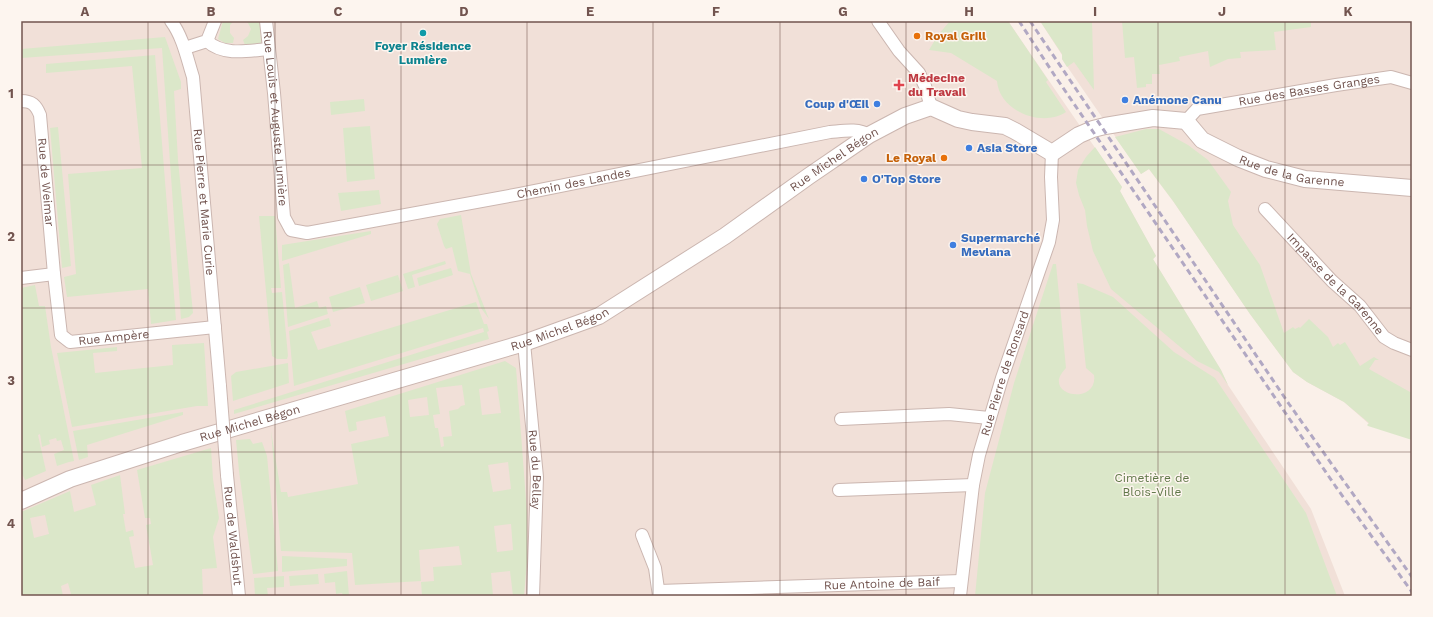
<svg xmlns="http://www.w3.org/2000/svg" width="1433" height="617" font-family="'Work Sans',sans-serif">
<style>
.residential{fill:#f1e0d8}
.green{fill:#dbe7c9;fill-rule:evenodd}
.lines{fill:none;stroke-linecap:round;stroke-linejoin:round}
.minor-casing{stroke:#cbb6b0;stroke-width:14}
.tertiary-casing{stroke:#cbb6b0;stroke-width:18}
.minor{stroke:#fff;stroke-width:12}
.tertiary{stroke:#fff;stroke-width:16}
.rail{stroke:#b1a8c3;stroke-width:3;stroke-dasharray:6 4;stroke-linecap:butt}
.minor-bridge-casing{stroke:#cbb6b0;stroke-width:14;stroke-linecap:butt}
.minor-bridge{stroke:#fff;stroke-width:12}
.grid{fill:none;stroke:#72544f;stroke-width:1;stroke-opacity:0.55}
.culture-dot{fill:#0f9aa8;stroke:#fdf5ef;stroke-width:1.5}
.food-dot{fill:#e8710a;stroke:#fdf5ef;stroke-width:1.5}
.health-dot{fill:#e0444e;stroke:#fdf5ef;stroke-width:1.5}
.shop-dot{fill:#3f7fe0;stroke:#fdf5ef;stroke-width:1.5}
.labels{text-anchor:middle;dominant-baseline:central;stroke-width:3;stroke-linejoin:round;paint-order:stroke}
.food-label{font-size:12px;font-weight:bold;fill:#c56008;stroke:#fdf5ef;text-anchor:start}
.culture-label{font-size:12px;font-weight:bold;fill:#0d838f;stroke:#fdf5ef}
.health-label{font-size:12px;font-weight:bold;fill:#be3a42;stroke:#fdf5ef;text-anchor:start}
.street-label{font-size:12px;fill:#72544f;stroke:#fdf5ef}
.shop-label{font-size:12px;font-weight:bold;fill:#366cbe;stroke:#fdf5ef;text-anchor:start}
.park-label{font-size:12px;fill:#607748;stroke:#fdf5ef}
.neatline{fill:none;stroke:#72544f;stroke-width:1.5}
.grid-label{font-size:13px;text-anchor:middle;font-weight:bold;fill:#72544f}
</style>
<rect width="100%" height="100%" fill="#faf0e9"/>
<g class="residential">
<path d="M21,21h987l114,166 -2,4 36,65 -3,3 68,111 7,15 83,124 34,87h-1324z"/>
<path d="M1040,21h372v415l-43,-12 -25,-22 -37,-20 -14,-10 -43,-58 -77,-113 -24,-32 -8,5 -79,-115v-4z"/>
</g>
<g class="green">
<path d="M223,21h11l-4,4v8l4,5 -1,5h-8l-7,-4z"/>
<path d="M246,21h14l1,23 -16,1 -2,-5 5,-4 3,-7 -3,-6z"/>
<path d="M950,21h58l40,59 -2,2 20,30c-24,16 -67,-1 -69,-31l-46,-28 -22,-3 9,-15z"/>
<path d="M1040,21h52l2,69 -20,-28 -7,5 -5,-8v-5z"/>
<path d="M1122,21h189v6l-37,5 2,18 -36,2 1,6 -13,1 -18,8 -2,-16 -29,6 1,4 -21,4 1,9h-8v10h-6v3l-9,1 -3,-31 -9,1z"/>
<path d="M165,37l16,45v7l-7,2 4,69 15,153 -4,4 -8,2 -19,-271 -141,10v-9z"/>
<path d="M155,55l21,265 -25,4 -3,-35 -81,8 -3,-20 12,-3 -8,-100 74,-6 -10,-102 -86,7v-9z"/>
<path d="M364,99l1,12 -34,4 -1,-13z"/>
<path d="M370,126l5,53 -28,3 -4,-54z"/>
<path d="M58,127l13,139 -9,2 -12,-140z"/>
<path d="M1146,129h13l29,16 20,15 23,32 -3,9 5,24 14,21 13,19 24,68 9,-6 2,2 4,-2 1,1 9,-9 19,18 5,10 5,-4 2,2 5,-3 15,24 14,-9 5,3h-4l-6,9 41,23 2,-1v49l-44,-14 -1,-1 2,-2 -25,-21 -37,-20 -14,-10 -43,-58 -77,-113 -24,-32 -8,5 -26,-37z"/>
<path d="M1095,147l27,40 -2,4 36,65 -3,3 68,111 7,15 -9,-13 -22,-11 -86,-72 -18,-38 -6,-25 -2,-16 -6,-15 -3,-12 2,-13 8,-13z"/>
<path d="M379,190l2,14 -40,7 -3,-18z"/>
<path d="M461,215l10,59 18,45 -8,-11 -11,-34 -12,-3 -6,-24 -6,2 -2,-3 -7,-22 3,-5z"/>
<path d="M259,216h16l6,72h-10l1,5 10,-1 6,64 -1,3h-10l-5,-3z"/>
<path d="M371,231v3l-89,27v-16z"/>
<path d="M445,261l1,3 -34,11 3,12 -7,2 -5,-15z"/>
<path d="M289,263l6,45 22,-7 2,7 7,-2 2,8 -40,13 -5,-62z"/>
<path d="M1053,264h3l10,104c-3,3 -6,7 -7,11 -3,20 39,22 35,-4l-8,-7 -9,-85 6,1 30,13 61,55 41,26 91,135 31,83h-362l10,-103 29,-110z"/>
<path d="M451,268l2,7 -34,11 -2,-8z"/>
<path d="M398,275l5,16 -32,10 -5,-16z"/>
<path d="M35,285l4,21h6l6,41 23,114 -5,1 -12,4 -3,-12 10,-4 -3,-10 -4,1 -1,-3 -7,2 1,4 -8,3 -2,-13 -2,1 8,36 -21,9 -4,-8v-184z"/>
<path d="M360,287l5,16 -32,9 -4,-15z"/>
<path d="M476,302l8,22h3l2,7 -2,1 2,7 -255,75v-4l250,-78 -1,-4 -189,58 -5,-55 40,-13 2,8 -20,6 7,18z"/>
<path d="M204,343l4,63h-11l-125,21 -15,-74 60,-6v4l-24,2 2,20 78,-8 -1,-20z"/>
<path d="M505,361l11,7 11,145v48l-3,35h-11l-3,-25 -19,2 2,23h-71l-1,-14 13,-1 -1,-14 29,-2 -3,-19 -40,4 2,31 -66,4 -3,-32 -71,-2 -10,-120 10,61h6l1,5 70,-13 -7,-40 38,-8 -4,-20 -29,6 1,8 -8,2 -4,-21zM462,385l3,20 -4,1 -3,3 -9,2 3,25 -9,1 1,9 -3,1 -3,-19h-3l-2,-13 7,-1 -4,-26zM497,386l4,27 -19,2 -3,-26zM427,397l2,18 -19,2 -2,-17zM508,462l3,27 -18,3 -5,-27zM511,524l2,26 -16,2 -3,-26z"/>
<path d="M288,363l1,20 -56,18 -2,-25 5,-4z"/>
<path d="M183,412v3l-96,30 1,12 -9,3 -6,-29z"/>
<path d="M250,439l3,5 9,-2 5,14 11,115 -25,3 -14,-103 -3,-31z"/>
<path d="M211,448l2,31 6,39 -6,19 4,31 -15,1 1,27h-136l4,-2 -3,-11 -7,3 2,10h-42v-84l49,-21 4,21 22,-7 -5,-20 29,-10 5,39h-2l3,18 7,-2 1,6 -5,1 6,31 18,-3 -7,-40 5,-1 -1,-6h-5l-8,-48zM45,515l4,19 -15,4 -4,-20z"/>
<path d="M282,556l65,3v7l-65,6z"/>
<path d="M347,571l2,25h-6l-1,-3 -6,1 -1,-12 -10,1 -1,-9z"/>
<path d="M318,574l1,10 -29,2 -1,-10z"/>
<path d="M284,576v11l-17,1 1,8h-13l-1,-18z"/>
</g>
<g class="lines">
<g class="minor-casing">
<g id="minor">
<path id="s1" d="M171,21c12,16 16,37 22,56l27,309"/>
<path id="s2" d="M266,21l8,72 10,124 7,13 16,3 213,-39 310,-62c13,-1 28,-4 39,3"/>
<path d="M878,21l21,30 20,22 6,13 6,21"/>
<path d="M207,41c16,15 41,10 61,8"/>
<path d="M185,48l22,-7 8,-20"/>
<path id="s3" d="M21,101c11,0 15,4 19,14l14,159"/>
<path id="s4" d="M1186,121l11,-12 139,-24 55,-8 21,6"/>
<path id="s5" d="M1265,209l67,72 28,25 24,31 10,6 18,7"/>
<path id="s6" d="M21,278l33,-4 7,61 9,7 145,-15"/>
<path id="s7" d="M524,343l13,134 -4,119"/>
<path d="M841,419l108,-5 40,4"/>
<path id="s8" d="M227,475l12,121"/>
<path d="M839,490l134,-5"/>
<path d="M642,535l13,33 4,28"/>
<path id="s9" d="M659,591l302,-10"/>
<path id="s10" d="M960,596l13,-111 6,-30 23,-77 47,-136 4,-22 -2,-43 1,-24"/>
</g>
</g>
<g class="tertiary-casing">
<g id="tertiary">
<path id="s11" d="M21,501l49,-22 112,-36 342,-100 75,-27 126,-80 84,-60 60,-41 36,-19 26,-9 27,12 14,3 33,4 10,5 37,22 27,-18 14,-6 12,-3 48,-8 33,3 16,19 36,18 28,11 39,10 107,9"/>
</g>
</g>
<use href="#minor" class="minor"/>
<use href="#tertiary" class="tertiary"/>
<g class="rail">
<path d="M1019,21l36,55 281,411 76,105"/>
<path d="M1030,21l259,383 123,173"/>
</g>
<g class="minor-bridge-casing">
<path id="minor-bridge" d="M220,386l7,89"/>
</g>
<use href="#minor-bridge" class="minor-bridge"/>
</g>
<path class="grid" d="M148,21v575M275,21v575M401,21v575M527,21v575M653,21v575M780,21v575M906,21v575M1032,21v575M1158,21v575M1285,21v575M21,165h1391M21,308h1391M21,452h1391"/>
<circle class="culture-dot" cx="423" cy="33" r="4"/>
<g class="food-dot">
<circle cx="917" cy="36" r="4"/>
<circle cx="944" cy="158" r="4"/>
</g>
<path class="health-dot" d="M897 79h4v4h4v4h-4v4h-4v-4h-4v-4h4z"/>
<g class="shop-dot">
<circle cx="1125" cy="100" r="4"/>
<circle cx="877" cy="104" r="4"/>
<circle cx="969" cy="148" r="4"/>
<circle cx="864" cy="179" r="4"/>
<circle cx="953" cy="245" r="4"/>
</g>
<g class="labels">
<g class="food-label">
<text x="925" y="36">Royal Grill</text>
<text x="936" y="158" text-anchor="end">Le Royal</text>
</g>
<g class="culture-label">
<text x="423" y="46">Foyer Résidence<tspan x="423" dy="14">Lumière</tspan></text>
</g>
<g class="health-label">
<text x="908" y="78">Médecine<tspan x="908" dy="14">du Travail</tspan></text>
</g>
<g class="street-label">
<text stroke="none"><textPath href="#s4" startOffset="130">Rue des Basses Granges</textPath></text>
<text stroke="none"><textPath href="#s2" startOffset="98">Rue Louis et Auguste Lumière</textPath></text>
<text stroke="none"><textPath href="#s11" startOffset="890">Rue Michel Bégon</textPath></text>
<text stroke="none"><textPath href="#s11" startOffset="1395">Rue de la Garenne</textPath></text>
<text stroke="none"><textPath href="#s3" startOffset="93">Rue de Weimar</textPath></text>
<text stroke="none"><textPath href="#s2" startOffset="499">Chemin des Landes</textPath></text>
<text stroke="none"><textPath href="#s1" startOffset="186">Rue Pierre et Marie Curie</textPath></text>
<text stroke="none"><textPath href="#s5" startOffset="103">Impasse de la Garenne</textPath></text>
<text stroke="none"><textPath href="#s11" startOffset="566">Rue Michel Bégon</textPath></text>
<text stroke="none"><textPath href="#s6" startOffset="150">Rue Ampère</textPath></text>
<text stroke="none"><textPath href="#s10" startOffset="228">Rue Pierre de Ronsard</textPath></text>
<text stroke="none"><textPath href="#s11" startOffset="242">Rue Michel Bégon</textPath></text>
<text stroke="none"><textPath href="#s7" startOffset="127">Rue du Bellay</textPath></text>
<text stroke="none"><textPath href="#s8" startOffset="61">Rue de Waldshut</textPath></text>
<text stroke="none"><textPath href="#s9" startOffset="223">Rue Antoine de Baif</textPath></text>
</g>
<g class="shop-label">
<text x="1133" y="100">Anémone Canu</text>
<text x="869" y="104" text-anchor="end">Coup d'Œil</text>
<text x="977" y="148">Asia Store</text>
<text x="872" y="179">O'Top Store</text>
<text x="961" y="238">Supermarché<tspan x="961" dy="14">Mevlana</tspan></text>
</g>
<g class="park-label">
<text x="1152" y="478">Cimetière de<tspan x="1152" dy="14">Blois-Ville</tspan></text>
</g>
</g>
<rect width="1433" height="617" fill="none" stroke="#fdf5ef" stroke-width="44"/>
<rect x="22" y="22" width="1389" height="573" class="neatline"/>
<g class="grid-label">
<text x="85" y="16">A</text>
<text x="211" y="16">B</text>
<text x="338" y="16">C</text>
<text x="464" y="16">D</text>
<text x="590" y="16">E</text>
<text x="716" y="16">F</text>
<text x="843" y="16">G</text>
<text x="969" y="16">H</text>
<text x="1095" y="16">I</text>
<text x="1222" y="16">J</text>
<text x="1348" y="16">K</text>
<text x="11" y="98">1</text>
<text x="11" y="241">2</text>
<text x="11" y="385">3</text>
<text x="11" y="528">4</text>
</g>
</svg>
